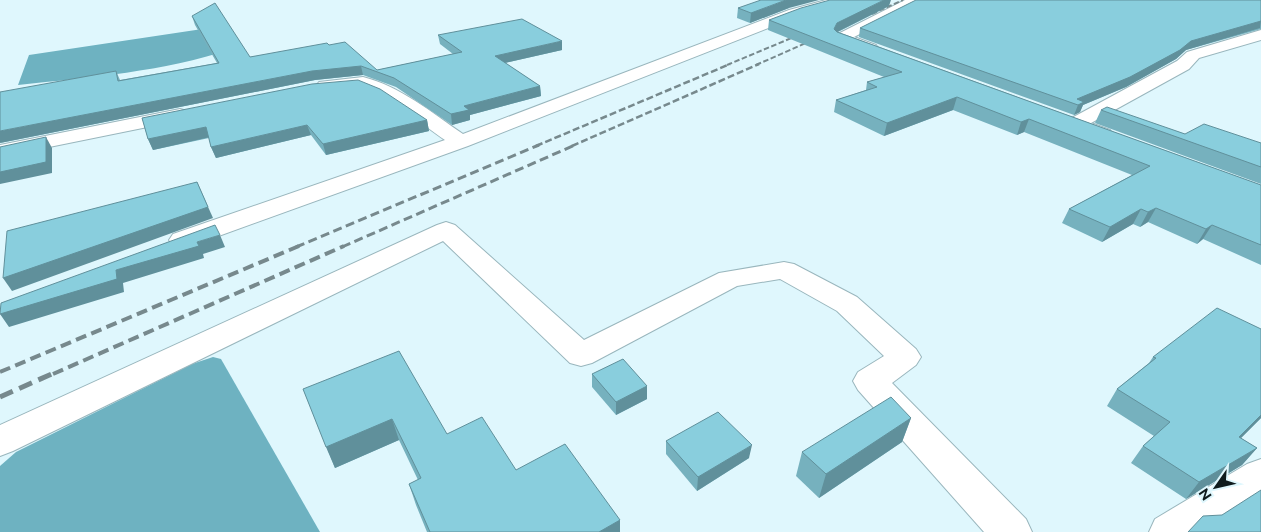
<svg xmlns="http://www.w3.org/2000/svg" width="1261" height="532" font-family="Raleway,sans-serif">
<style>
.water{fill:#6eb2c1}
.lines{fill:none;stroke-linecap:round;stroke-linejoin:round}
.street-casing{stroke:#99b6bd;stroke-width:2}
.street{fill:#fff;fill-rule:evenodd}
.rail-far4{stroke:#77898d;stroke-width:2;stroke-dasharray:5.5 2.5;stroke-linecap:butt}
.rail-far3{stroke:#77898d;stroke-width:2.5;stroke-dasharray:7 3;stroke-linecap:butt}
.rail-far2{stroke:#77898d;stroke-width:3;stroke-dasharray:9 4.5;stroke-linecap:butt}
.rail-far1{stroke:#77898d;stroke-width:4;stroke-dasharray:11 5.5;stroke-linecap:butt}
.rail{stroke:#77898d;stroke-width:5;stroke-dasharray:14 7;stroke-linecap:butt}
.wall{fill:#76b1be}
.shaded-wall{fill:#60909b}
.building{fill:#89cedd;stroke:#60909b}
</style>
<rect width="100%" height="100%" fill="#dff7fd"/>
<g class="water">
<path d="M209,28l23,21c-70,23 -140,28 -214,36l11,-30z"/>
<path d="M213,357l8,2 99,173h-320v-66l16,-14 176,-88z"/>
</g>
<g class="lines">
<g class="street-casing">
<g id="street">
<path d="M826,0h22l-2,3 -47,13 -331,130 -277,100 -9,2 -9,-2 -4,-6 4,-6 272,-94c-21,-14 -59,-47 -83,-52 -14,-3 -29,5 -43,2l-3,-4 3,-4 44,-5c37,9 69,36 100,57l326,-124z"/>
<path d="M905,0h17l-2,3 -66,34 22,8 2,3 -2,3h-12l-28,-10 -3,-3 3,-3z"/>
<path d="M1261,30v10l-62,18 -10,11 -98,54 19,7 3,4 -3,4c-10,3 -39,-5 -45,-14l3,-4 109,-59 10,-9z"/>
<path d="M180,109l7,2 3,4 -3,4 -187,38v-12z"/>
<path d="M446,222l9,3 129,115 135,-67 65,-11 10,2 63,33 59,52 5,8 -5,8 -24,18 134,136 6,13h-48l-126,-142 -5,-9 5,-9 26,-16 -47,-45 -57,-32 -43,7 -145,77 -11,3 -11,-3 -127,-122 -430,210 -13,5v-31l437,-200z"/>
<path d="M1261,459v36l-56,37h-56l6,-13 92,-55z"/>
</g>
</g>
<use href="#street" class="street"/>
<g class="rail-far4">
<path d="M872,14l31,-14"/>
<path d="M727,65l74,-31"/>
<path d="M756,65l59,-26"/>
</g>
<g class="rail-far3">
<path d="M536,146l194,-82"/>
<path d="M572,146l187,-82"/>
</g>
<g class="rail-far2">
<path d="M296,247l243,-102"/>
<path d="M342,247l233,-102"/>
</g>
<g class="rail-far1">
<path d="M0,372l299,-126"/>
<path d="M53,374l291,-128"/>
</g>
<path class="rail" d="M0,397l56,-25"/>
</g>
<g class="wall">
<path d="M1261,0v29l-75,21 -10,9 -50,28 -43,18 -3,7 -6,3 -215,-78 1,-9z"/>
<path d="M889,6l-51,26 423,153v80l-58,-26 -6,5 -49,-22 -8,5 -7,-3 -31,18 -40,-19 7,-14 63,-34 -108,-43 -7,3 -64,-25 -69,26 -50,-24 2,-12 30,-10 1,-8 17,-5 -116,-47 1,-10z"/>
<path d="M738,8h51l-39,15 -13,-5z"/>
<path d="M192,16l58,41 79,-12 48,25 76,-16 -13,-10 -2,-9 124,15 -57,13 35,23 1,10 -71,19v5l-18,5 -56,-38 -33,-12 -48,5 -315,63 116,-72 4,9 97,-17 -22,-38z"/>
<path d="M1101,110l84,24 76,9v41l-166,-61z"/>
<path d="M142,118l285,2 2,11 -103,24 -15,-20 -95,23 -5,-11 -2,-9 -56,12 -5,-11z"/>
<path d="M1261,329v89l-20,20 16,10 -15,17 -56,34 -55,-36 12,-17 11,-10 -47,-30 10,-17 32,-26 4,-6z"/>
<path d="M592,374l55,12v13l-31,16 -24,-28z"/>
<path d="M303,389l144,45 69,36 104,50v12h-193l-11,-27 -7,-21 9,-4 -19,-40 -64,28z"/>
<path d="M911,418l-9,24 -83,56 -23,-22 6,-24z"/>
<path d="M666,441l83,17 -52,33 -31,-37z"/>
</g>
<g class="shaded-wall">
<path d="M786,0h33l-30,8 -39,15 1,-10z"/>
<path d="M884,0h7l-2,6 -54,27 -1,-4 3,-6z"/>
<path d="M1261,21l-1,7 -74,22 -10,9 -50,28 -43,18 -3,7 -6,3 4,-10 -1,-6 114,-58z"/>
<path d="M562,41v9l-66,15 -1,-9z"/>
<path d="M361,66l2,9 -48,5 -315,63v-12l312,-60z"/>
<path d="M540,86l1,10 -71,19v5l-18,5 -1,-11 13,-8z"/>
<path d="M957,97l-4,13 -69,26 3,-13z"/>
<path d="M1029,119l-5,13 -7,3 4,-13z"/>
<path d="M427,120l2,11 -103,24 -3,-11z"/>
<path d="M307,125l4,10 -95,23 -5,-11z"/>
<path d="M206,127l4,10 -57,13 -5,-11z"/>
<path d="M46,137l6,11v25l-52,11v-12z"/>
<path d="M197,182l16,36 -201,73 -9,-13z"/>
<path d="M1156,208l-8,14 -8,5 8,-15z"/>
<path d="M1141,209l-8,15 -31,18 8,-15z"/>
<path d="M1212,225l-9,14 -6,5 9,-15z"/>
<path d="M220,235l5,12 -22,7 1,4 -81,25 1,9 -115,35 -9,-13 116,-44 81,-28z"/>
<path d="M647,386v13l-31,16v-13z"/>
<path d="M1261,415v3l-36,36 14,-17z"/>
<path d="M911,418l-9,24 -83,56 7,-24z"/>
<path d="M392,419l7,21 -64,28 -9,-21z"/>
<path d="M752,445l-3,13 -52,33 1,-14z"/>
<path d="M1257,448l-15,17 -56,34 13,-17z"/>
<path d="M620,520v12h-21z"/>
</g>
<g class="building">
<path d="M761,0h25l-35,13 -13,-5z"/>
<path d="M830,0h54l-47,23 -3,6 3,3 424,153v60l-49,-20 -6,4 -50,-21 -8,4 -7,-3 -31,18 -41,-18 81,-43 -121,-47 -8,3 -64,-25 -70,26 -51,-23 41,-13 -10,-5 35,-10 -133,-52 32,-12z"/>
<path d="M916,0h345v21l-70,20 -11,9 -50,27 -53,22 7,3 -6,3 -218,-77z"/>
<path d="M215,3l35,54 77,-14 2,2 16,-3 32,28 85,-18 -24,-17 84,-16 40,22 -67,15 45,30 -76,20 5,4 -18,4 -57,-36 -33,-12 -49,5 -312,60v-39l116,-21 2,10 101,-18 -27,-47z"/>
<path d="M358,80l22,9 47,31 -104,24 -16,-19 -96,22 -5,-20 -58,12 -6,-21 170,-34z"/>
<path d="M1107,107l78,27 19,-10 57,19v24l-160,-57z"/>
<path d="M46,137v25l-46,10v-25z"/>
<path d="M197,182l11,25 -205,71 4,-47z"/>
<path d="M215,225l5,10 -23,7 2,4 -83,24 1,9 -117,35 1,-11z"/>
<path d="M1217,308l44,21v86l-22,22 18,11 -58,34 -56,-36 27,-24 -53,-33 39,-31 -3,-1z"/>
<path d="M399,351l48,83 35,-17 34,53 49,-26 55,76 -21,12h-169l-21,-48 12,-6 -29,-59 -66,28 -23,-58z"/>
<path d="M623,359l24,27 -31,16 -24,-28z"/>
<path d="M891,397l20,21 -85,56 -24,-22z"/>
<path d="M718,412l34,33 -54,32 -32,-36z"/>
<path d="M1261,490v42h-73l15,-16 19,-1z"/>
</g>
<g transform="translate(1216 487) rotate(236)" stroke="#dff7fd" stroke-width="4" paint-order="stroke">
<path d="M0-4L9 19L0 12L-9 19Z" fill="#0f1b1d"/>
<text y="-8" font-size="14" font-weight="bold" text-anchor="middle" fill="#0f1b1d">N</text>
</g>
</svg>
